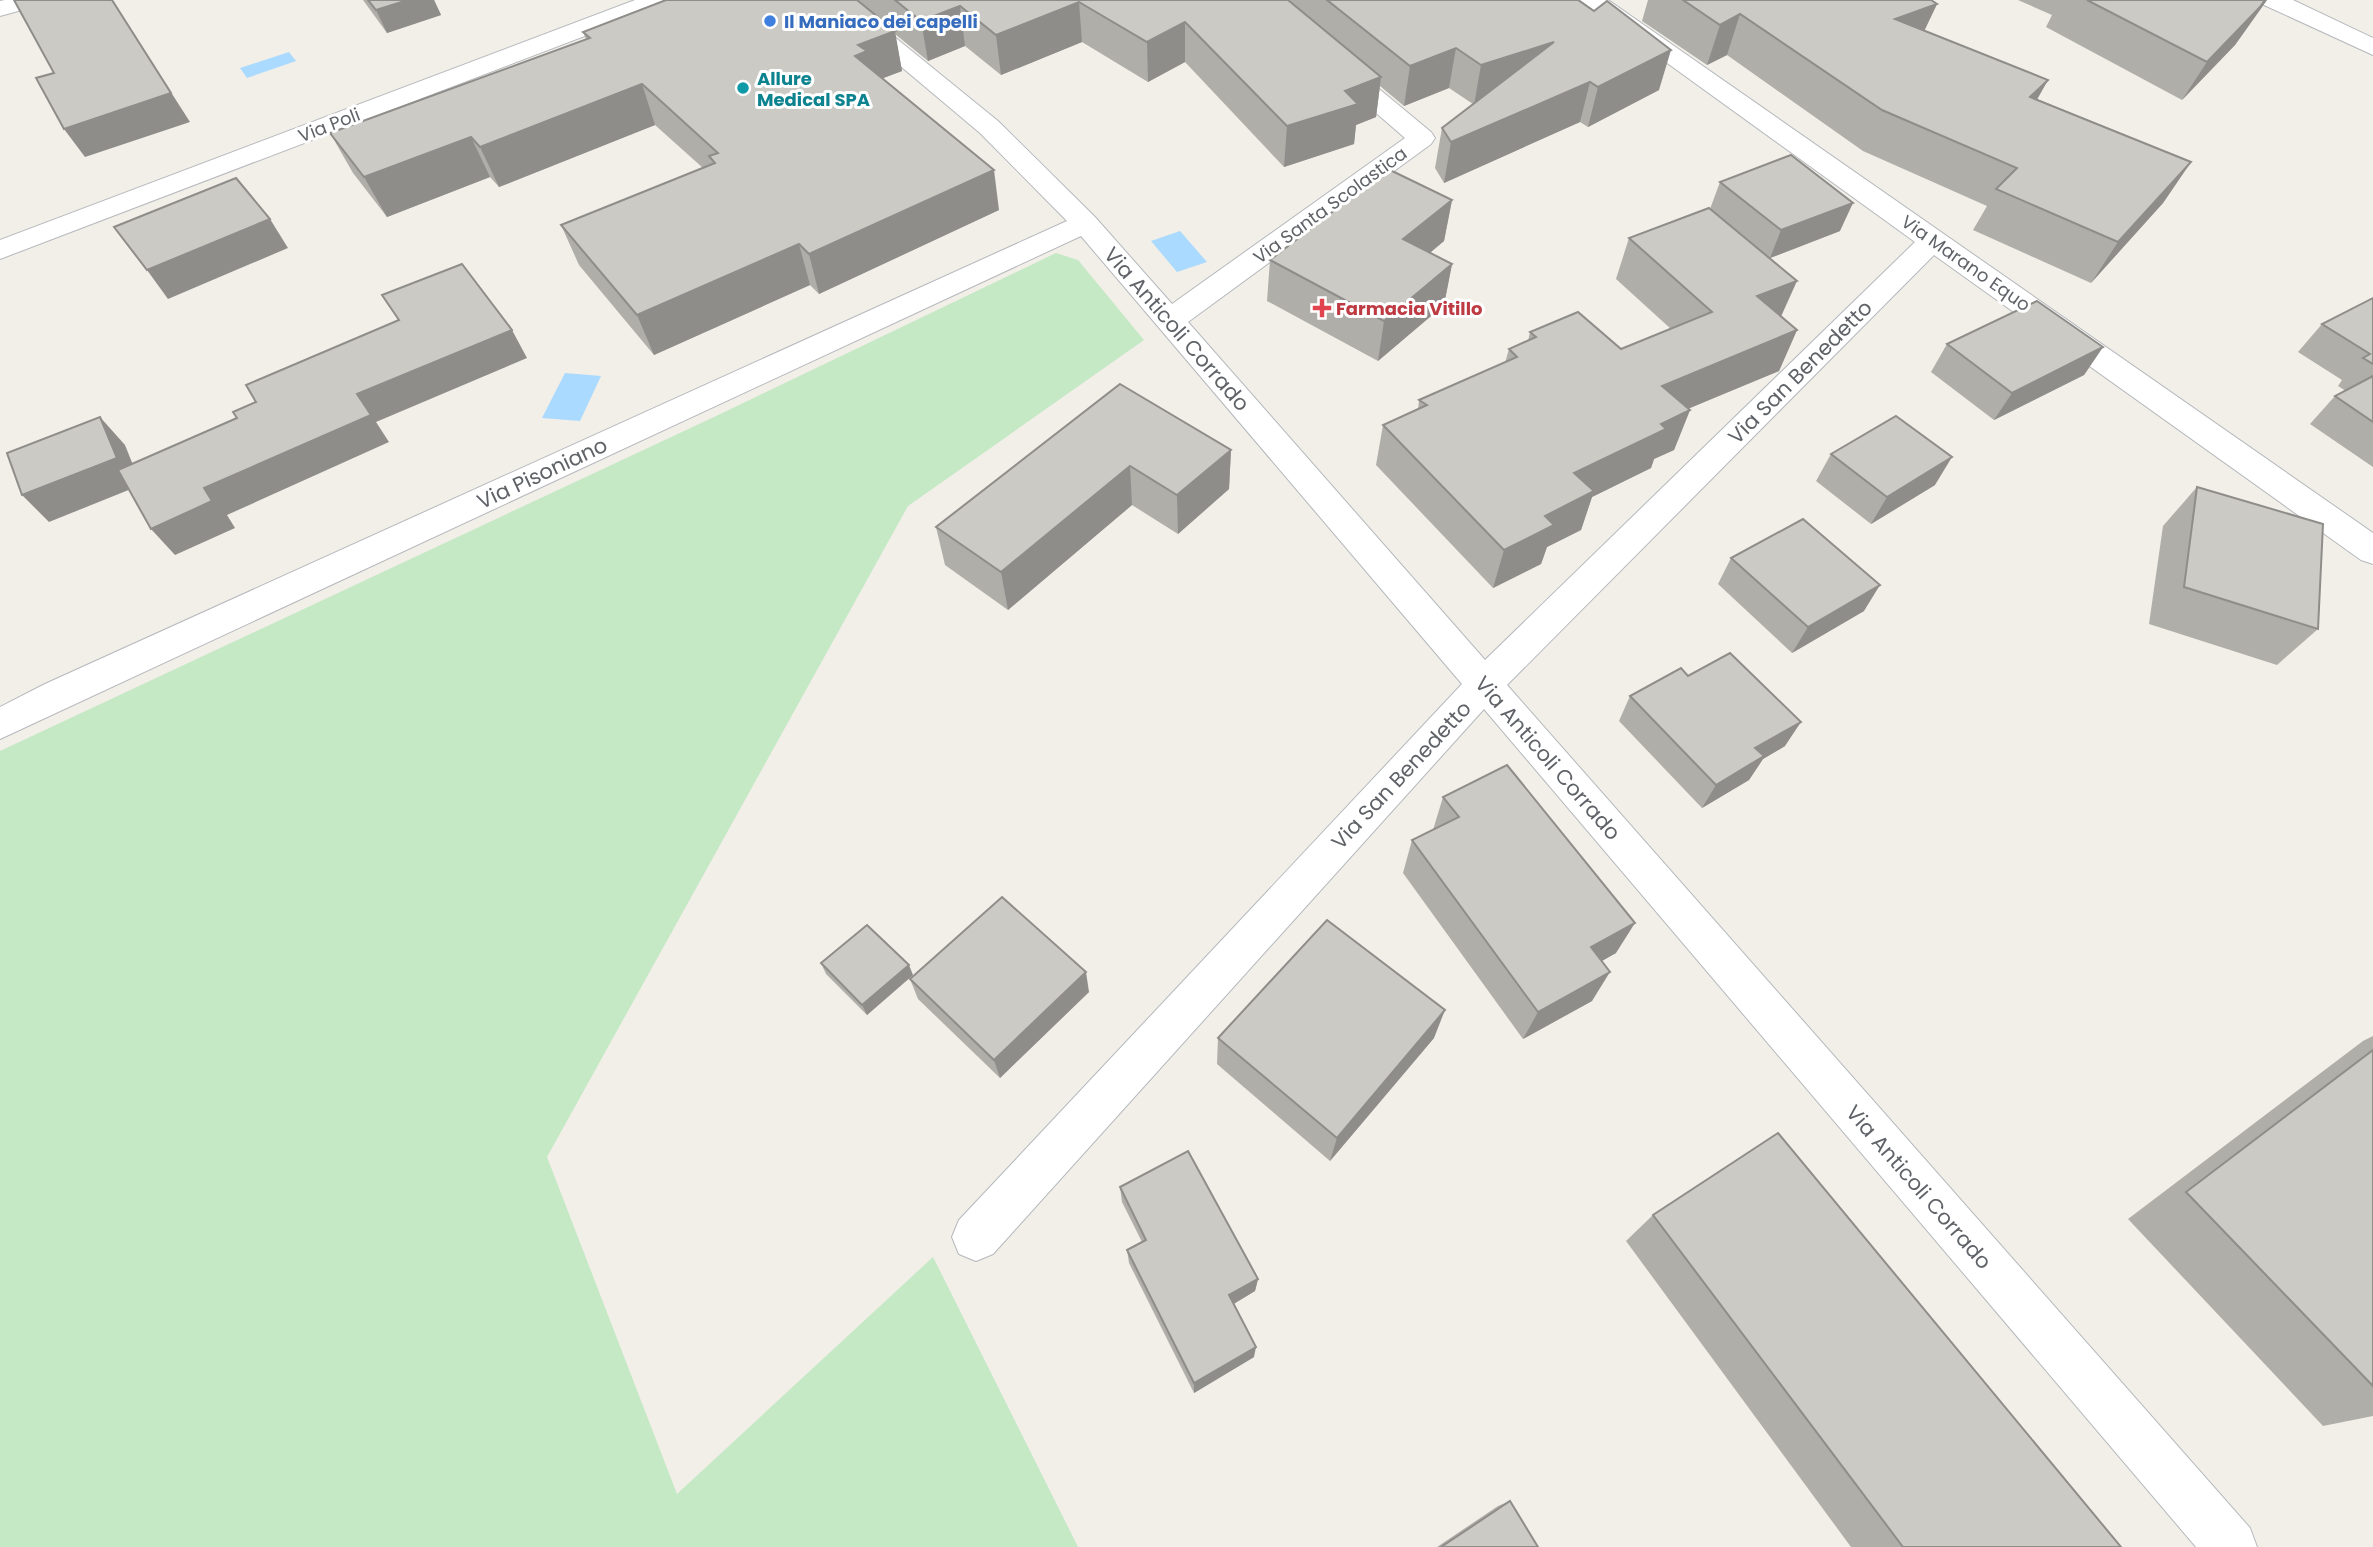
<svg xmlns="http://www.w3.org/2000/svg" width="2373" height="1547" font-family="Poppins,sans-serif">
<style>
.green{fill:#c5e8c5}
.water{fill:#aadaff}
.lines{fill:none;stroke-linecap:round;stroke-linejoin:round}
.minor-casing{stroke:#b5b8bc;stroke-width:2}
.minor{fill:#fff;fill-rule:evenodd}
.wall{fill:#afaea9}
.shaded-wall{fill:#8f8d8a}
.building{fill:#cccac5;stroke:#8f8d8a;stroke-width:2}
.shop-dot{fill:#3f7fe0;stroke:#fff;stroke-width:2.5}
.culture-dot{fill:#0f9aa8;stroke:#fff;stroke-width:2.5}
.health-dot{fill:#e0444e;stroke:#fff;stroke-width:2.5}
.labels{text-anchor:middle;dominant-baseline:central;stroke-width:6;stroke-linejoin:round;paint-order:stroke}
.far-shop-label{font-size:18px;font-weight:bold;fill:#366cbe;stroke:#fff;text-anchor:start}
.far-culture-label{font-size:18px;font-weight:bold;fill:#0d838f;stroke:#fff;text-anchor:start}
.far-street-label{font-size:18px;fill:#5f6368;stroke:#fff}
.far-health-label{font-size:18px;font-weight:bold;fill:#be3a42;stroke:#fff;text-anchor:start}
.street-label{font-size:21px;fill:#5f6368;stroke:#fff}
</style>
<rect width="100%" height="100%" fill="#f1efe8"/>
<path class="green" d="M1056,253l22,7 66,80 -236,166 -361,651 130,337 256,-237 145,290h-1078v-796l714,-334z"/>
<g class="water">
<path d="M289,52l7,9 -49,17 -7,-10z"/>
<path d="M1180,231l27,31 -30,10 -26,-31z"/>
<path d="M565,373l36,3 -21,45 -38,-3z"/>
</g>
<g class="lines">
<g class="minor-casing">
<g id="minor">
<path d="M5,0h38l-3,5 -40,11v-15z"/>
<path d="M635,0h34l-3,5 -666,254v-19z"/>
<path d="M822,0h27l149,121 97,96 77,87 233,-166 -74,-64 -4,-5 4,-5 9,-3 9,3 82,68 4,6 -4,6 -243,178 297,338 430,-418 -335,-242h28l765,533v31l-12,-4 -427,-305 -427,430 743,843 7,19h-61l-712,-838 -491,545 -17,7 -17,-7 -7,-17 7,-17 503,-536 -381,-448 -1081,503v-32l45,-23 1022,-463 -87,-88z"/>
<path d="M2261,0h32l80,38v17l-109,-50z"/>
</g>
</g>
<use href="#minor" class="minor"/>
</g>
<g class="wall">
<path d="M363,0h71l7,15 -54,18z"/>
<path d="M666,0h912l81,90 -71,37 -8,-5 -136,61 -9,-15 7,-40 31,-24 -24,-16 -45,18 -24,-20 -4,31 -20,8 -2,19 -70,23 -99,-105 -37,20 -66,-40 -81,33 -36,-29 -37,15 -33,-27 7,37 -19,7 116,132 -180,84 -9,-9 -156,70 -75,-90 -18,-40 142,-57 -48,-43 -156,62 -9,-10 -103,40 -34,-44 -23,-40 256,-94 -3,-7z"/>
<path d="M1648,0h283l6,4 -13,27 124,49 -11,19 154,63 -28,41 -72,80 -118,-53 14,-24 -124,-55 -136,-96 -20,10 -65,-44z"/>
<path d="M2018,0h249l-32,45 -53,55 -136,-73 6,-12z"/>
<path d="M1720,182l120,49 -70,27 11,58 16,14 -18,41 -91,37 2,2 -16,40 -20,9 -3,9 -59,29 -11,33 -34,17 -6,17 -48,24 -117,-123 7,-40 35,-15 1,-10 86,-37 4,-14 19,-8 2,-9 91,17 50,-20 -55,-50 13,-41 81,-29z"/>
<path d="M1452,200l-8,41 -14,12 22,11 -8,41 -66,56 -111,-60 3,-41z"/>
<path d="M2373,298v169l-63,-43 25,-28 11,-5 -8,-5 4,-6 -44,-28 24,-28z"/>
<path d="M1947,344l156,3 -19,28 -90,45 -63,-48z"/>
<path d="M1120,384l111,66 -2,39 -51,45 -46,-29 -124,105 -63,-45 -9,-38z"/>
<path d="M1831,454l104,31 -64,39 -55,-43z"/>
<path d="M2197,487l121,142 -41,36 -128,-41 14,-98z"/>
<path d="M1731,558l133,53 -72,42 -74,-69z"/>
<path d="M1688,676l97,70 -22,13 -14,21 -47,28 -83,-87 11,-25z"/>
<path d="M1443,797l173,156 -15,8 -9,40 -69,38 -120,-166 9,-33 21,-10z"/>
<path d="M821,963l92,12 -46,40 -41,-41z"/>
<path d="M910,979l179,13 -89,86 -82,-79z"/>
<path d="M2373,1036v380l-50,10 -195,-207 235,-178z"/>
<path d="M1218,1038h216l-104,123 -113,-97z"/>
<path d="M1120,1187l138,92 -3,12 -21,13 20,53 -60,36 -65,-130 -2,-13 15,-8 -20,-40z"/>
<path d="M1653,1215l468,332h-270l-225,-306z"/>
<path d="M1510,1501l28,46h-101l61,-41z"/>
</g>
<g class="shaded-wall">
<path d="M112,0l78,122 -105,35 -21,-28z"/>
<path d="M408,0h26l7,15 -54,18 -11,-23z"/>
<path d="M2265,0h2l-32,45 -53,55 25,-38z"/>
<path d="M1079,2l3,40 -81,33 -5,-40z"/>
<path d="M1937,4l-19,40 -23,-25z"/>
<path d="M960,6l5,40 -37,15 -7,-40z"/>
<path d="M1740,14l-13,41 -20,10 13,-40z"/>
<path d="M1185,22v40l-37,20 -1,-40z"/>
<path d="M895,31l7,40 -29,11 -18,-26 3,-11z"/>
<path d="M1554,42l-80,63 7,-40z"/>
<path d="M1456,48l-7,40 -45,18 6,-40z"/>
<path d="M1671,50l-12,40 -71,37 10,-40z"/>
<path d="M1381,77l-5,40 -20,8 -2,19 -70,23 3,-41 58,-35z"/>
<path d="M2048,80l-23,41 5,-24z"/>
<path d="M1590,82l-10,40 -136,61 7,-41z"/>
<path d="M642,84l13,41 -156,62 -19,-40z"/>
<path d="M471,137l19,40 -103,40 -23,-40z"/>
<path d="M2191,162l-28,41 -72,80 27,-41z"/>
<path d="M994,170l5,40 -180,84 -10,-40z"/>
<path d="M1452,200l-8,41 -47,39 6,-41z"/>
<path d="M1853,203l-13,28 -70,27 11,-28z"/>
<path d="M270,219l18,29 -120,51 -21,-29z"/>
<path d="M799,244l11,41 -156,70 -17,-40z"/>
<path d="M1452,264l-8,41 -66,56 6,-40z"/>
<path d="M1797,281l-18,40 -22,-25z"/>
<path d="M512,330l15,28 -151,64 13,20 -162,73 8,13 -60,27 -24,-26 53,-41 153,-94z"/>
<path d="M1797,330l-18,41 -132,55 15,-40z"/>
<path d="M2103,347l-19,28 -90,45 18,-27z"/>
<path d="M1690,410l-16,40 -20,9 -3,9 -59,29 -11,33 -34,17 -6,17 -48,24 11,-38 41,-34 29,-43 87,-49z"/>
<path d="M100,417l25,28 16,40 -92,37 -27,-27z"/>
<path d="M1231,450l-2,39 -51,45 -1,-39z"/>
<path d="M1952,457l-17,28 -64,39 16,-27z"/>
<path d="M1130,466l2,39 -124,105 -7,-38z"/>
<path d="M1880,585l-16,26 -72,42 16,-26z"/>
<path d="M1801,722l-16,24 -22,13 -14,21 -47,28 14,-23 39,-37z"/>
<path d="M1635,923l-19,30 -42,24 17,-30z"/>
<path d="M909,965l4,10 -46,40 -5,-10z"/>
<path d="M1086,972l3,20 -89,86 -6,-18z"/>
<path d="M1610,972l-18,29 -69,38 15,-27z"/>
<path d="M1445,1010l-11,28 -104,123 7,-23z"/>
<path d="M1258,1279l-3,12 -27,16 1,-12z"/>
<path d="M1256,1347l-2,10 -60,36v-10z"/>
</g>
<g class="building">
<path d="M14,0h98l59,93 -107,36 -28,-51 18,-5z"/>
<path d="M368,0h40l-32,10z"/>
<path d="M666,0h191l38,31 -37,14 9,6 -12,5 139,114 -185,84 -10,-10 -162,71 -76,-90 154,-62 -6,-7 9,-3 -76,-69 -162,63 -9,-10 -107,40 -34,-44 260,-95 -7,-6z"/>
<path d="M895,0h393l93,77 -36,14 13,13 -71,22 -102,-104 -38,20 -68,-40 -83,33 -36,-29 -39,15z"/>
<path d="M1327,0h251l16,11 13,-10 64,49 -73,37 -8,-5 -139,60 -9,-14 112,-86 -73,23 -25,-17 -46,18z"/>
<path d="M1683,0h248l6,4 -42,15 153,61 -18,17 161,65 -73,80 -122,-53 21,-21 -135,-58 -142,-96 -20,11z"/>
<path d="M2087,0h178l-5,7 -53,55z"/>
<path d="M1791,155l62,48 -72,27 -61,-48z"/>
<path d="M1388,169l64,31 -49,39 49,25 -68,57 -114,-61z"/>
<path d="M236,178l34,41 -123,51 -33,-43z"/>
<path d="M1709,208l88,73 -40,15 40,34 -135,56 28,24 -29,14 5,5 -92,44 20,18 -49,25 9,9 -50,25 -121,-125 44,-20 -8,-5 98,-43 -8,-8 27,-12 -6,-5 48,-20 43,37 91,-37 -83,-74z"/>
<path d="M462,264l50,66 -155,64 14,21 -167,73 8,13 -61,28 -33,-59 119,-52 -4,-6 23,-10 -10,-17 153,-65 -17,-25z"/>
<path d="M2373,298v66l-10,-6 7,-4 -48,-30z"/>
<path d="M2037,301l66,46 -91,46 -65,-49z"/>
<path d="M2373,376v46l-38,-26z"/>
<path d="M1120,384l111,66 -54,45 -47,-29 -129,106 -65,-45z"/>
<path d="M1896,416l56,41 -65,40 -56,-43z"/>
<path d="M100,417l17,41 -95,37 -15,-42z"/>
<path d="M2197,487l126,37 -5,105 -134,-42z"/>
<path d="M1803,519l77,66 -72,42 -77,-69z"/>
<path d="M1730,653l71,69 -46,26 9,8 -48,29 -86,-89 51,-28 7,8z"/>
<path d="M1507,765l128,158 -44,24 19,25 -72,40 -126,-172 47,-23 -16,-20z"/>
<path d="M1002,897l84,75 -92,88 -84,-81z"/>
<path d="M1327,920l118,90 -108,128 -119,-100z"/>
<path d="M867,925l42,40 -47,40 -41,-42z"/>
<path d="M2373,1050v336l-187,-194z"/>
<path d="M1778,1133l343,414h-218l-250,-332z"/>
<path d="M1188,1151l70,128 -29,16 27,52 -62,36 -67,-133 19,-10 -26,-53z"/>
<path d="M1510,1501l28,46h-97z"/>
</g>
<circle class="shop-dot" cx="770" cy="21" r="7"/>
<circle class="culture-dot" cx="743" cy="88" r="7"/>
<path class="health-dot" d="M1318.5 297.5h7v7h7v7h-7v7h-7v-7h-7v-7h7z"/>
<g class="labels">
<g class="far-shop-label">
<text x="784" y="21">Il Maniaco dei capelli</text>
</g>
<g class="far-culture-label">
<text x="757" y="78">Allure<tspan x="757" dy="21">Medical SPA</tspan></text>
</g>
<g class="far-street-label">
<text transform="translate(329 125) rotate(-21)">Via Poli</text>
<text transform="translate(1330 205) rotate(-36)">Via Santa Scolastica</text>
<text transform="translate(1966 263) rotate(35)">Via Marano Equo</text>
</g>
<g class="far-health-label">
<text x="1336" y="308">Farmacia Vitillo</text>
</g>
<g class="street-label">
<text transform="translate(1177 329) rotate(49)">Via Anticoli Corrado</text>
<text transform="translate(1800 372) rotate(-45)">Via San Benedetto</text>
<text transform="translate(542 473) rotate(-25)">Via Pisoniano</text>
<text transform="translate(1548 758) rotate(49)">Via Anticoli Corrado</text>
<text transform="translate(1401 775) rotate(-47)">Via San Benedetto</text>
<text transform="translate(1919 1187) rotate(49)">Via Anticoli Corrado</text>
</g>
</g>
</svg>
